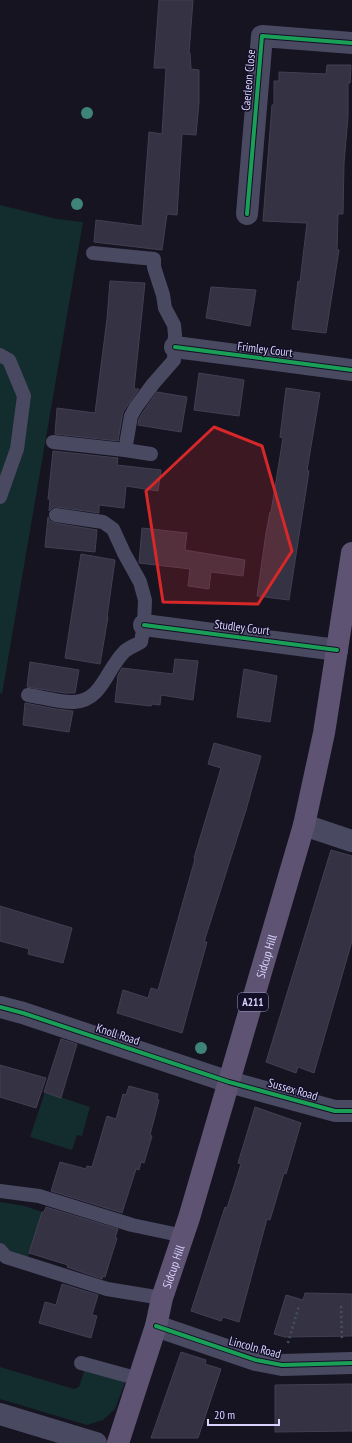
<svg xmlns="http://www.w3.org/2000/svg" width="352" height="1443" font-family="'PT Sans Narrow',sans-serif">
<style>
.green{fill:#132c2d}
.building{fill:#343243;stroke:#433f54}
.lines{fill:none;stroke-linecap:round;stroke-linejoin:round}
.path{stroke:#44505f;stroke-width:2.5;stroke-dasharray:2 3;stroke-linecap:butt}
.service{stroke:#4a4962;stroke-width:14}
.minor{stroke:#4a4962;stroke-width:22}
.tertiary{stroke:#4a4962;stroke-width:22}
.primary{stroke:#5e5373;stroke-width:22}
.cycleway-casing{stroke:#130f26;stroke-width:6}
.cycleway{stroke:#1a9f57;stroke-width:4}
.tree{fill:#3e8478}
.marked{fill:#d62828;fill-opacity:0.2;stroke:#d62828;stroke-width:3;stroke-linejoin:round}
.labels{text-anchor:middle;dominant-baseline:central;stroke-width:3;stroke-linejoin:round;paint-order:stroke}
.shield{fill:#130f26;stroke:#9e99be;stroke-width:1}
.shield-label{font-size:11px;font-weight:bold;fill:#d9d4ff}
.street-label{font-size:12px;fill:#d9d4ff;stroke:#130f26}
</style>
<rect width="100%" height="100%" fill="#161421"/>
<g class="green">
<path d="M0,205l57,14 26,3 -81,472 -2,-1z"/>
<path d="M45,1092l45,15 -8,29 -5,-1 -5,15 -42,-13z"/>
<path d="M0,1202l25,4 17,6 -14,45 -21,-7 -7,-8z"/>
<path d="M0,1367l74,22 5,-2 6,-19 41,12 -11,29 -12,11 -16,5 -87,-26z"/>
</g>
<g class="building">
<path d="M159,0h34l-4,53h1l1,16 8,1v32l-3,33 -14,-1 -5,81 -10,-1 -5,36 -68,-8 2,-22 46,6 7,-94 13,2 4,-66h-12z"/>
<path d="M327,65h24l-1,18h-2v33l-4,47 -1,51h-5l-1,36h2l-13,83 -34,-4 6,-48 2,1 7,-59 -44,-2 9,-116h2v-24h5v-9l47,2z"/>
<path d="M110,281l35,2 -11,106h5l-16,23 -5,29 -63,-7 2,-26 38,5 12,-94z"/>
<path d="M211,287l45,3 -6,36 -44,-8z"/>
<path d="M199,373l45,7 -5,36 -45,-6z"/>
<path d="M286,388l34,5 -13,77 2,1 -20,129 -32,-4 9,-63 4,-21h1l12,-74 -3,-1z"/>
<path d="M157,392l30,5 -6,35 -43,-7 1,-6 4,-7z"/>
<path d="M53,451l65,7 -1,7 44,5 -3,21 -32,-5 -2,22 -25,-3v8l-42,-6h-4l-4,4 1,-12h-2z"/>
<path d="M48,517l2,4 5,2 42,7 -2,22 -50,-5z"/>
<path d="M142,528l45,5 -2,17 60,10 -2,16 -32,-4 -2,17 -21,-3 2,-17 -51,-6z"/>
<path d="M81,554l34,6 -8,57h1l-8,47 -35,-6z"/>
<path d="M175,659l23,2 -5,39 -32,-5 -1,10 -8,-1 -1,2 -36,-4 3,-27 4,-7 51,6z"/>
<path d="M30,662l49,8 -4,23h-10l-38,-6z"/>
<path d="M244,669l33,7 -7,46 -33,-5z"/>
<path d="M25,703l31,6 17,2 -4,21 -46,-7z"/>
<path d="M214,743l47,13 -15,54 -42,132h3l-25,91 -65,-20 6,-23 25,8 3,-10 7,2 37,-131 -1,-1 27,-90 -13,-4z"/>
<path d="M331,850l21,6v85l-38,132 -16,-6 -2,6 -30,-11z"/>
<path d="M0,906l72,22 -9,35 -35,-9 1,-5 -29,-8z"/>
<path d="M61,1039l16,5 -16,54 -17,-6z"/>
<path d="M0,1065l46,13 -10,30 -36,-11z"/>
<path d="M129,1086l29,8 -1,5 2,1 -9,35 2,1 -8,27 -3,-1 -2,8 -3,-1 -14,44 -71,-22 9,-29 26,7 1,-3 5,1 15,-51 9,3 7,-25 3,1z"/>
<path d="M255,1107l46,16 -15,51 -2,-1 -14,47 -3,-1 -28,103 -16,-5 -2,4 -30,-10 34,-104 2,1 14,-44 -3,-1z"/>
<path d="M46,1207l72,22 -3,9h2l-12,39 -2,-1 -1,3 -35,-12 1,-2 -39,-12 13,-41h2z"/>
<path d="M62,1284l36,11 -6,20 5,1 -6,22 -52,-15 6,-21 11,3z"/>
<path d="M305,1293l47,1v42l-67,1 -11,-3 12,-39 17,5z"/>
<path d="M181,1352l25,8 -1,4 16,5 -23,69h-47z"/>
<path d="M352,1384v47l-77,1v-47z"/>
</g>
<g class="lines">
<g class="path">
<path d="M341,1306l1,35"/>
<path d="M288,1343l11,-37"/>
</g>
<g class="service">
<path d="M0,355l9,5 15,36 -7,53 -17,48"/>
<path d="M53,442l72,8 6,-34 5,-9 17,-23 21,-24 1,-26 -1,-9 -9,-17 -2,-13 -9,-28v-8l-61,-6"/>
<path d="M125,450l26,4"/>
<path d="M28,695c13,2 34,8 46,7 29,-2 32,-33 51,-51 5,-4 11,-6 16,-9l3,-17 1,-25 -5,-18 -16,-29 -11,-24 -10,-7 -47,-7"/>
<path d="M0,1191l39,5 93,29 52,11"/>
<path d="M0,1250l6,7 101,32 55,9"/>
<path d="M81,1363l58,16"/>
</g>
<g class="minor">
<path d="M247,214l15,-178 90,7"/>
<path d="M175,347l177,23"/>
<path d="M144,625l193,25"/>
<path d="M304,825l48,16"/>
<path d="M229,1082l106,29h17"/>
<path d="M156,1326l100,34 26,5 70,-2"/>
<path d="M0,1414l96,29"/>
</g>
<path class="tertiary" d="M0,1007l23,6 206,69"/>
<path class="primary" id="s1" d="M118,1443l38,-117 6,-28 27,-80 115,-393 20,-92 28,-180"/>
<g class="cycleway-casing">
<g id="cycleway">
<path d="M247,214l15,-178 90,7"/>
<path d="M175,347l177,23"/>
<path d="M144,625l193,25"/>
<path d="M0,1007l23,6 206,69 106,29h17"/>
<path d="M156,1326l100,34 26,5 70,-2"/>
</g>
</g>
<use href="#cycleway" class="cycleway"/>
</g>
<g class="tree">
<circle cx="87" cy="113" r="6"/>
<circle cx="77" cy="204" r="6"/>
<circle cx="201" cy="1048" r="6"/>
</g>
<path class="marked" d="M214,427l48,19 30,105 -34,53 -95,-2 -17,-111z"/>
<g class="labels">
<rect class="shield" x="238" y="993" width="30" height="18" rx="3"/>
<g class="shield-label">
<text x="253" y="1002">A211</text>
</g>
<g class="street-label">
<text transform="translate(248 80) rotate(-85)">Caerleon Close</text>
<text transform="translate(265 349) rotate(7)">Frimley Court</text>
<text transform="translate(242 627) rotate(7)">Studley Court</text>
<text stroke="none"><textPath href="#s1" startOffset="509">Sidcup Hill</textPath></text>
<text transform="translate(118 1034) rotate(18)">Knoll Road</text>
<text transform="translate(293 1089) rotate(16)">Sussex Road</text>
<text stroke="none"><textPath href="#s1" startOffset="185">Sidcup Hill</textPath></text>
<text transform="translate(255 1347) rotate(15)">Lincoln Road</text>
</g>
</g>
<path d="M208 1419v6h71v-6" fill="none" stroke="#d9d4ff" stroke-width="2"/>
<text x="214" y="1419" font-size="12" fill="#d9d4ff" stroke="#130f26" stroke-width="3" paint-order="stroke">20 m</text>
</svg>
